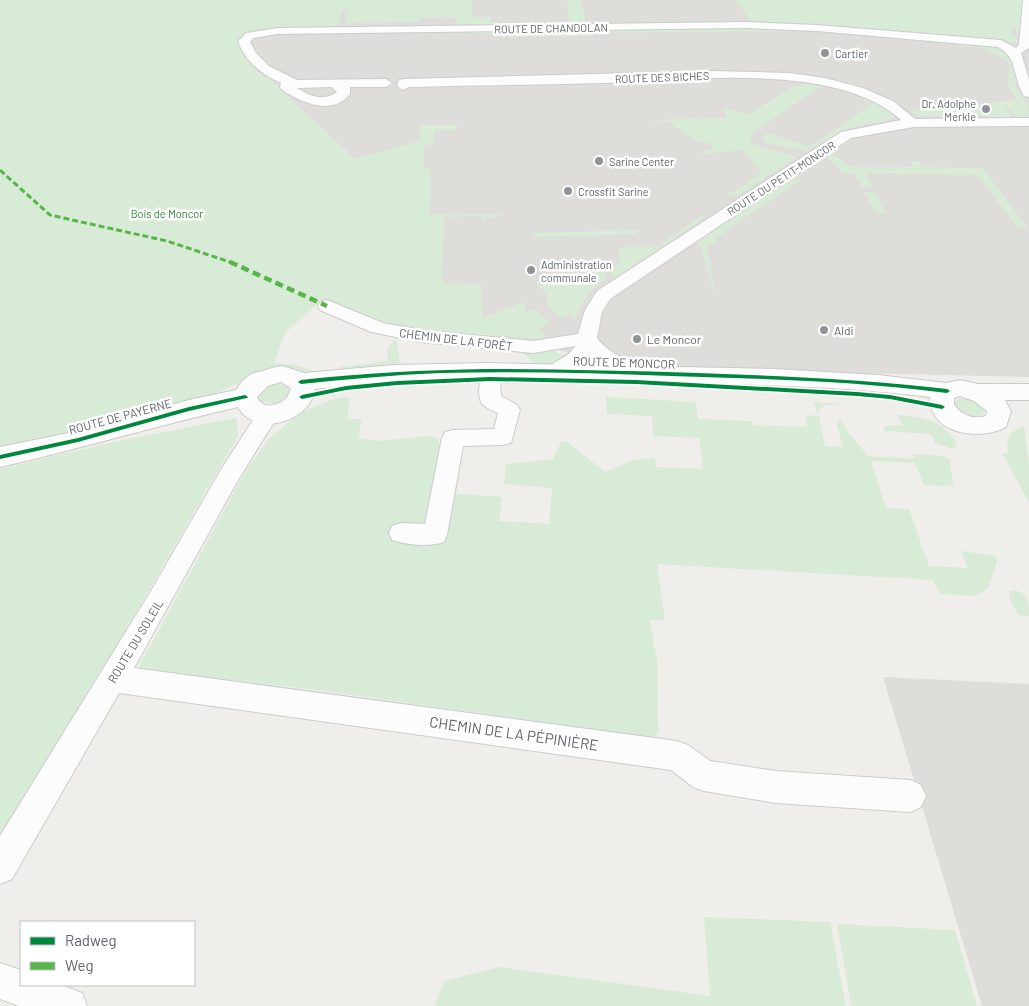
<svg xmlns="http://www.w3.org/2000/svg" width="1029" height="1006" font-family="Barlow,sans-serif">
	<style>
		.industrial { fill: #dfddda }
		.green { fill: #d8ebd6 }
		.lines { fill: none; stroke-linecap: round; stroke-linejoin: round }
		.minor-casing { stroke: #cbcccc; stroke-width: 2 }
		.secondary-casing { stroke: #cacacb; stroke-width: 2 }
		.minor { fill: #fdfcfc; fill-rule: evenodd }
		.secondary { fill: #fdfcfc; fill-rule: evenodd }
		.quiet-far1 { stroke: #58b549; stroke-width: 3; stroke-dasharray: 6 3; stroke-linecap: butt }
		.quiet { stroke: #58b549; stroke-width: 4.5; stroke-dasharray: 8 4.5; stroke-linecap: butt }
		.cycleway-casing { stroke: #fff; stroke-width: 3 }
		.cycleway { fill: #00873e; fill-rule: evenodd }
		.poi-dot { fill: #919496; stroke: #fff; stroke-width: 2 }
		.labels { text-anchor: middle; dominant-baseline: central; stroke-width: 5; stroke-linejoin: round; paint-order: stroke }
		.far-street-label { font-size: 11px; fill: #5f6368; stroke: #fff }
		.far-poi-label { font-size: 11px; fill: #5f6368; stroke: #fff; text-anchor: start }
		.far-park-label { font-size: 11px; fill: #348238; stroke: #fff }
		.poi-label { font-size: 12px; fill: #5f6368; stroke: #fff; text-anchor: start }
		.street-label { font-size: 12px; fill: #5f6368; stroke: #fff }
		.near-street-label { font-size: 15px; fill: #5f6368; stroke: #fff }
	</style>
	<rect width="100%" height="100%" fill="#efeeea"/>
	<!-- industrial -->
	<path class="industrial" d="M311,0h702l16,2v375l-307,-7 -71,1 -310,-70 14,-142 -70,-64 -44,-46 -5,-10 8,-6z
		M883,677l146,7v322h-47z"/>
	<!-- green -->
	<path class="green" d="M0,0h472v17h18l1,6h9v2l-44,2v-10l-37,1v4l-74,1 3,-13h-5l-7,19h-53l4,-9 -6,9c-16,1 -31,-1 -44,11l4,9 44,46 70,64 65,-18 -1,-16h41l-6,5h-19l-1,15h-9l-2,23 8,1 -2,46 75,-1 -22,7 -1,-5 -37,1 -2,66 39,1 2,34 41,-16 2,10 10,-3 14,14 -11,6 8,9 -1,2 -81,-7v3l-80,-10 -57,-24 -12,3 -31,28 -11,30 21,2 18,6 27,-1v-3l48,-6 -1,-11 9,-13 4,24 -5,6 -83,6 -19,-5 -20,-1 -15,4 -21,13 -31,13 -130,34 -76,17z
		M567,0h14l5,25 -17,-2z
		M736,0h293l-8,36 -4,-1 -2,-8h-4l2,9 7,3 -1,4 -91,-8 -229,-12 7,-2 45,1z
		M759,28l58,3 -227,2v3l-87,1 -8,-3h-28v-2z
		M858,34l119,9 27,6c17,21 6,17 12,36 4,17 13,8 13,32h-13l-9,-11 -2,1 7,10 -85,-1v1l-16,-4 2,-3 4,1 100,-11 -10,-16 3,-18 -2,-5 -26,-13z
		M806,81l17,4 -72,49 -1,5 5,6 42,12 -60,39h-5l-5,-4h7l28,-20 -19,-22 -43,4 4,-4h9l-3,-7 -15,-2 -26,-19 -25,-2 83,-2 -5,-12 26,9 45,-28 3,1z
		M865,98l29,14v5c-12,7 -26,6 -39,10 -17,5 -32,15 -47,24l-42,-8 -3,-3v-3l5,-4 41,14 63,-43 -10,-5z
		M836,147l1,2 -6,4 21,14h61l-2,-6h8l3,6 61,1 46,62 -12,-4 -40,-51 -111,-2 6,14h-10l-8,-14h-11l-16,-17 1,-3z
		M792,177l9,3 -87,59 4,2 -1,3h-11l11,59 -17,-59 -6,-1z
		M864,192h11l11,22 -11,-2z
		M703,215l4,1 -44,30 -3,-1z
		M640,230l-6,4 -100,3 -1,-4z
		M627,244l1,3h34l-49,32 -3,-11 11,-4 -3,-14z
		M595,265l10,4 2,9c-18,12 -25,22 -32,42l-6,-5 -8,3 -16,-14 3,-5 -2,-5 -10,-12 5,-3 9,5z
		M553,349l6,5 12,2 -10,7 -26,1 -12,-11z
		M275,383l13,4 2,3 -3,7 -13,7 -13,-3 -3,-6 4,-6z
		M349,397l-1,22h14l-4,19 23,3 46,-5 11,2 1,8 22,15 -5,33 46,3 -3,24 50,3 3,-36 -48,-4 2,-20 47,-5 8,-17 5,-1 39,31 28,-12 22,-2 1,9 47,2 -4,-31 -46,-2 -1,-20 -45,-2 -1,-17 90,5 2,17 54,2 1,4 54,2 -2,-12 13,1 -4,-14 32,2 -21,1 -7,6 7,35 18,1 -6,-23 3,-6 7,13 21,25 47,3 -2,-5 30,2 6,3 5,27 -30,-1 -9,-22 -44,-2 15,47 23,1 20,57 38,2 -6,-17 35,5 1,6 -9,26 -13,8 -35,-2 -7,-14 -276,-16 8,56h-15l7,41 1,71 -5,6 -350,-50 -166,-18 108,-198 23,-32 31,-27 35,-14z
		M962,398l9,1 12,8 1,6c-10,10 -21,1 -29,-6v-6z
		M898,415c22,1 52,7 59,31l-4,3 -18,-6 -4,-9 -47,-3v-5l18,-1z
		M236,418l3,16 -121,210 -118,194v-369l113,-27z
		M1021,427h3l5,40v35l-27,-49h6c-2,-12 0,-21 13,-26z
		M1012,590c16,1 17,14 17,26l-11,-1 -8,-16 -1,-6z
		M704,917l126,5 16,84h-411l9,-25 55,-14 211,29z
		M837,924l118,6 22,76h-126z"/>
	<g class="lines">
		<defs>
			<path id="minor" d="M1023,0h6v48l-8,5 8,26v18l-5,-1c-12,-19 -5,-37 -26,-49l-181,-16 -71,-3 -469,6 -23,4 -4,4 6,11 13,13 28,14 89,-1 6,4 -6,4h-36v7c-18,23 -50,8 -69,-5l-1,-3 1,-3c-19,-8 -36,-22 -43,-42l8,-8 31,-5 469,-6 71,3 184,15 15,8 3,-4zM332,87l5,5c-14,10 -27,4 -40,-4z
				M714,71l75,2 36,5 38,10 30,13 22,18 114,-1v8l-115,1 -63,11 -241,161 -8,13 -5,26c11,16 36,23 43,35l-3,5c-17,5 -36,-11 -47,-23 -9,13 -26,25 -41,21l-3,-5c7,-11 22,-12 29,-25l-42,7 -112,-11 -50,-10 -51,-22 -2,-4 2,-4 7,-2 56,23 38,7 112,11 45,-7 7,-24 12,-19 244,-159 60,-12c-65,-60 -216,-39 -298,-37 -65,2 -130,2 -194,4l-6,3 -6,-4 2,-6 5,-1z
				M490,372l7,2 3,5 1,17 16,9 3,5 -9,33 -8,2 -40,1 -16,89 -3,7c-15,5 -37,3 -52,-2l-3,-7 3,-7 9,-3 24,1 17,-86 3,-6 8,-2 41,-1 4,-16c-5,-2 -11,-5 -15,-8 -6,-6 -4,-24 0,-31z
				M268,406l8,3 3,5 -41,66 -104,188 543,73 11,4 22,16 66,10 134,9 11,5 5,11 -5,11 -11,5 -134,-9 -72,-12 -11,-4 -22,-17 -552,-77 -107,186 -12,5v-48l148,-240 74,-128 38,-59z
				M0,963l21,7v15h40l21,8 5,13h-68l-19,-7z"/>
			<path id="secondary" d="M486,363l288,6 104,6 69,8 13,-3 18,4h51v16h-24l6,11 -5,16c-26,14 -77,8 -76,-30 -86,-11 -174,-12 -260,-15 -119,-4 -237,-7 -355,7 -4,33 -60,49 -77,18 -80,18 -158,42 -238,60v-20l78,-16 111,-31 47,-10 6,-9 9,-7 25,-7 6,-1 23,7 88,-8zM281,382l10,6 -4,10c-9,7 -23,13 -30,-1l11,-11zM960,396l14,5 13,10 -1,5c-13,4 -25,-1 -32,-12v-6z"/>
		</defs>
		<!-- minor casing -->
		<use href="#minor" class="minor-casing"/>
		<!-- secondary casing -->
		<use href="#secondary" class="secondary-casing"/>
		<!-- minor -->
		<use href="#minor" class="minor"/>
		<!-- secondary -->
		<use href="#secondary" class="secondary"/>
		<!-- quiet-far1 -->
		<path class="quiet-far1" d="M0,170l50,45 117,26 66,22"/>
		<!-- quiet -->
		<path class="quiet" d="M230,262l97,44"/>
		<defs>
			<path id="cycleway" d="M486,369c71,0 141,2 212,4 83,3 166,6 249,16l3,2 -3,2c-92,-12 -183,-14 -276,-17 -77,-3 -153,-5 -230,-3 -47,2 -94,6 -140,11l-3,-2 3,-2c62,-7 123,-10 185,-11z
				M490,377l146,3 221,12 33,3 52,10 3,2 -3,2 -52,-10 -33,-3 -221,-12 -146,-3 -93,4 -51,5 -44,9 -3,-2 3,-2 44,-9 51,-5z
				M245,395l3,2 -1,1 -58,13 -111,31 -78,17v-4l78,-17 111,-31z"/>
		</defs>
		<!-- cycleway casing -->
		<use href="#cycleway" class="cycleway-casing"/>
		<!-- cycleway -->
		<use href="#cycleway" class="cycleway"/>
	</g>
	<!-- markers -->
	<g class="poi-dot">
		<circle cx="825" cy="53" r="5"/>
		<circle cx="986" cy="109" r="5"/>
		<circle cx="599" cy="161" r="5"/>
		<circle cx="568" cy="191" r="5"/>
		<circle cx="531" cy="270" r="5"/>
		<circle cx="824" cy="330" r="5"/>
		<circle cx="637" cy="339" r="5"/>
	</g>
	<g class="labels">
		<!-- far-street labels -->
		<g class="far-street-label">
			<text transform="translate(551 28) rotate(-1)">ROUTE DE CHANDOLAN</text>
			<text transform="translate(662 77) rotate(-2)">ROUTE DES BICHES</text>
			<text transform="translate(781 178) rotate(-33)">ROUTE DU PETIT-MONCOR</text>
		</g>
		<!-- far-poi labels -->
		<g class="far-poi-label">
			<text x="835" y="53">Cartier</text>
			<text x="976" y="103" text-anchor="end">Dr. Adolphe<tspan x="976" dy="13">Merkle</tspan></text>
			<text x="609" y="161">Sarine Center</text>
			<text x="578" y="191">Crossfit Sarine</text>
			<text x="541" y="264">Administration<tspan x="541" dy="13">communale</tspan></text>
		</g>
		<!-- far-park labels -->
		<g class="far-park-label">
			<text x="167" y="213">Bois de Moncor</text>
		</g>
		<!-- poi labels -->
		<g class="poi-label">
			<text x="834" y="330">Aldi</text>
			<text x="647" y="339">Le Moncor</text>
		</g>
		<!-- street labels -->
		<g class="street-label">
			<text transform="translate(456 339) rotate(7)">CHEMIN DE LA FORÊT</text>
			<text transform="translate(624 362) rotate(2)">ROUTE DE MONCOR</text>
			<text transform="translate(120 416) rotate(-15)">ROUTE DE PAYERNE</text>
			<text transform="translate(135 641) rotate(-59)">ROUTE DU SOLEIL</text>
		</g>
		<!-- near-street labels -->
		<g class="near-street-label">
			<text transform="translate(514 733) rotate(8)">CHEMIN DE LA PÉPINIÈRE</text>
		</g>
	</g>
	<!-- legend -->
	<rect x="20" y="921" width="175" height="65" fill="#ffffff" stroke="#bfc1c3"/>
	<rect x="30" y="937" width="25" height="8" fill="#00873e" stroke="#bfc1c3"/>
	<text x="65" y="946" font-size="15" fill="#5f6368">Radweg</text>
	<rect x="30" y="962" width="25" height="8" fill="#58b549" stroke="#bfc1c3"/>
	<text x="65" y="971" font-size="15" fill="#5f6368">Weg</text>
</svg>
